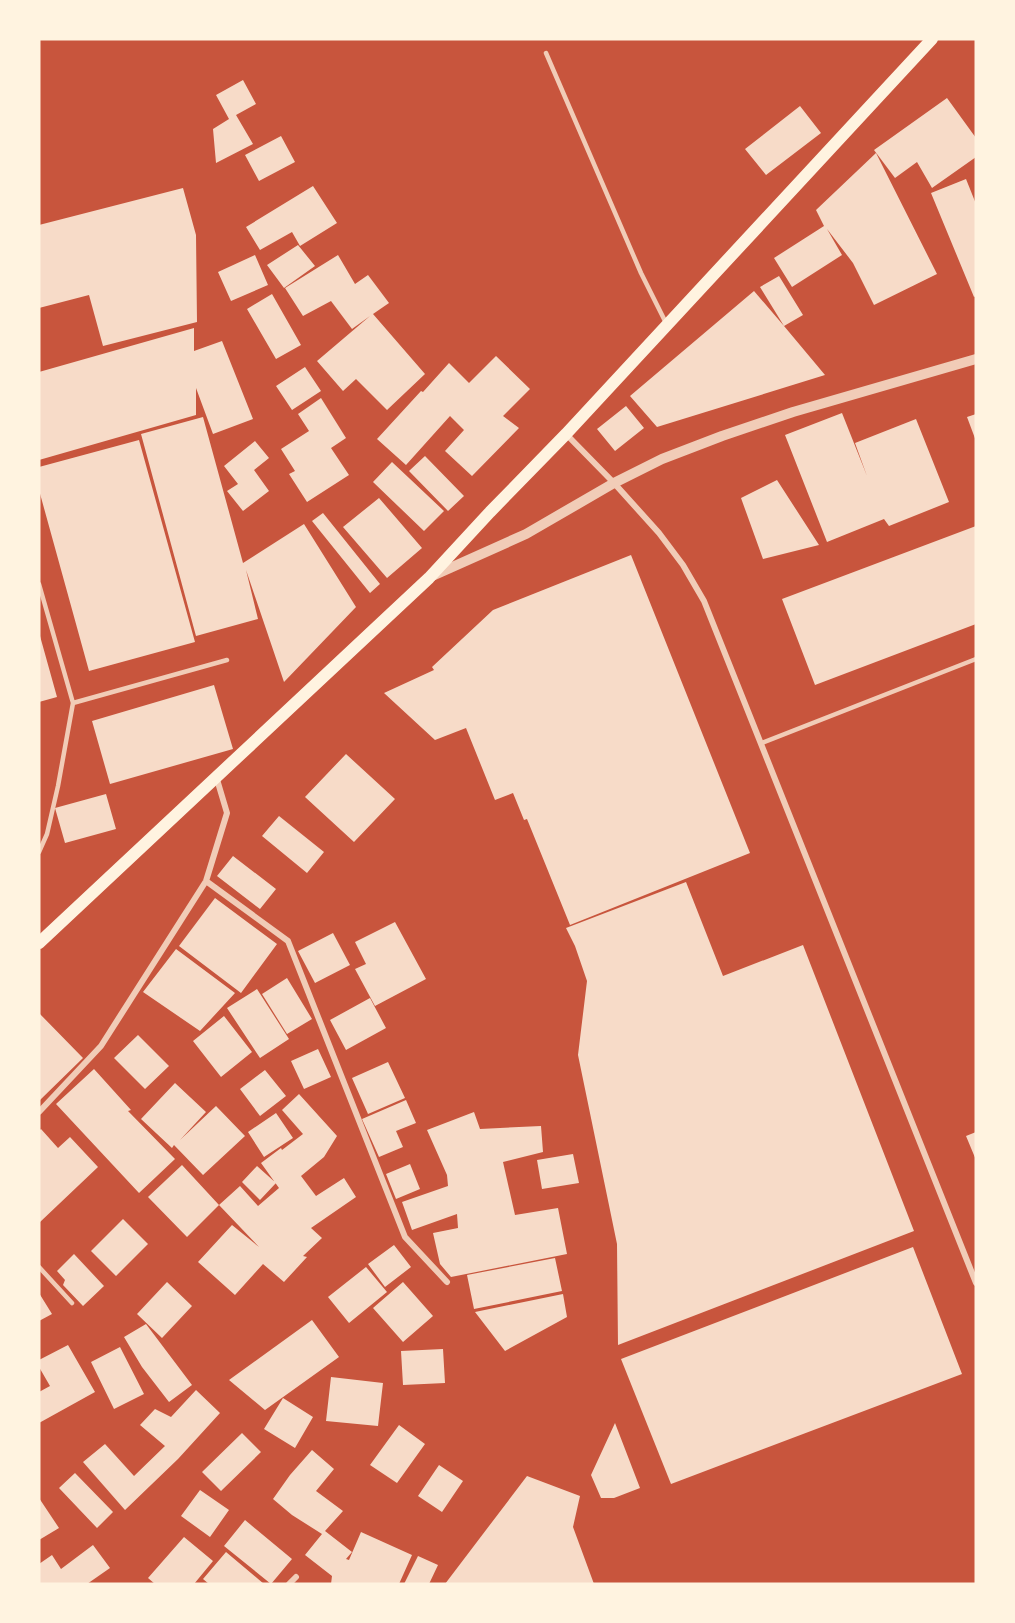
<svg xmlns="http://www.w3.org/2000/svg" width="1015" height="1623" font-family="'Nunito Sans',sans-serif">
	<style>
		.building { fill: #f7dbc8 }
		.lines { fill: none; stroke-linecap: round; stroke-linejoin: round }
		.service { stroke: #f1ccb7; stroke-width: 4.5 }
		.minor { stroke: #f1ccb7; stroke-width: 6 }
		.tertiary { stroke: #f1ccb7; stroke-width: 10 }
		.secondary { stroke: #fff3e0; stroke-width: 12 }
	</style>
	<rect width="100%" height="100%" fill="#c8553d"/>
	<!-- building -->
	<path class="building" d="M243,80l13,24 -20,11 17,29 -37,19 -3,-34 16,-10 -13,-24z
		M947,98l29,40v19l-44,31 -15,-26 -22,16 -21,-28z
		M800,106l21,27 -55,42 -21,-26z
		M281,136l14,26 -36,19 -14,-26z
		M876,153l61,121 -63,31 -21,-42 -26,-34 15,26 -50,32 -18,-29 50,-32 -8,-16z
		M966,179l10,25v92l-2,1 -43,-104z
		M313,186l24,37 -37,23 -8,-14 -32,18 -14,-23z
		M183,188l13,47 1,87 -94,24 -14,-51 -50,13v-83z
		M298,245l17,21 -31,22 -17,-23z
		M255,255l13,30 -37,16 -13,-29z
		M338,255l17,29 13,-9 21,28 -16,11 52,60 -38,36 -31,-31 -13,12 -26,-30 53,-45 -18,13 -21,-28 -28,15 -18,-28z
		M779,276l24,39 -19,11 41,49 -168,52 -27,-31 124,-105 30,35 -24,-39z
		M272,294l29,51 -25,14 -29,-50z
		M194,328v23l28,-10 31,78 -40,15 -17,-46v27l-157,45v-88z
		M496,356l34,33 -27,27 16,12 -47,48 -27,-25 19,-21 -14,-14 -44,49 -29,-26 44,-48 2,1 26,-29 20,20z
		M305,367l16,24 -29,19 -16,-24z
		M321,398l25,40 -15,10 18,27 -42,27 -18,-28 6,-3 -14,-22 28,-18 -11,-17z
		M626,406l18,22 -29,23 -18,-22z
		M842,413l25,63 -12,-33 61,-24 33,83 -60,24 -5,-7 -57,23 -42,-107z
		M976,414v27l-9,-24z
		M203,417l40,146 61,-39 52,83 -72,75 -38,-112 12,49 -62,17 -55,-202z
		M139,440l56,202 -106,29 -50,-181v-23z
		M255,441l14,17 -15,12 15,21 -26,20 -16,-20 11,-7 -14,-18z
		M425,456l39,40 -16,15 -39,-40z
		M392,462l52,49 -20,20 -51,-49z
		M777,480l42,65 -56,14 -22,-61z
		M379,498l43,50 -35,30 -44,-51z
		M323,513l57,71 -10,9 -58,-72z
		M976,526v98l-161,61 -33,-86z
		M631,555l119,298 -180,72 -43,-106 -3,1 -11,-27 -18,7 -29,-72 -31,12 -51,-47 50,-23 -2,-3 61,-57z
		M40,636l17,61 -18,5v-65z
		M214,685l19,64 -123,35 -18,-63z
		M346,754l49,45 -41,43 -49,-45z
		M106,794l10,35 -51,14 -10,-35z
		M279,816l45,36 -17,21 -45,-37z
		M233,856l43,33 -16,20 -43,-33z
		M686,882l37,94 80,-31 111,286 -296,114 -1,-101 -39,-189 9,-74 -12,-35 -9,-18z
		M215,898l62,46 -36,49 -62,-47z
		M395,922l31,57 -51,27 -20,-37 11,-5 -11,-22z
		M333,933l17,32 -35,18 -17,-32z
		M176,949l59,44 -35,38 -57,-39z
		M287,978l25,41 -25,15 -25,-40z
		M257,989l32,50 -29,19 -33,-50z
		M370,998l16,30 -40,22 -16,-30z
		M39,1013l44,45 -44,43z
		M224,1016l28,36 -31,25 -28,-36z
		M138,1035l31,31 -24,23 -31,-31z
		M318,1049l13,28 -27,12 -13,-28z
		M388,1062l17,36 -37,16 -16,-36z
		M94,1069l37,41 -3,1 47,48 -36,34 -83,-89z
		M265,1070l21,26 -26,20 -20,-27z
		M175,1083l31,29 -26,28 36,-34 29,30 -42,39 -29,-30 -2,3 -31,-29z
		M299,1094l38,42 -13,21 -23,19 15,20 28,-18 12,19 -45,31 11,10 -19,18 4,1 -23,25 -21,-18 -28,31 -37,-33 34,-37 27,22 -40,-42 21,-19 18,20 21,-18 -18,-25 20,-15 1,2 21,-16 -21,-24z
		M406,1100l10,23 -20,8 7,16 -24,10 -17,-38z
		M474,1112l6,17 61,-3 2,26 -40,10 12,53 43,-7 9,46 -116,23 -11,-13 -7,-31 25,-5 -1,-14 -45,16 -10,-28 46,-16 -1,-11 -20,-45z
		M276,1113l17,25 -29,19 -16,-25z
		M41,1129l17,19 12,-11 28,30 -59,56v-92z
		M976,1132v28l-10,-24z
		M573,1154l6,29 -37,6 -5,-29z
		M410,1164l10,25 -24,10 -10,-25z
		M182,1165l37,40 -32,32 -39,-40z
		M257,1166l19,17 -16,17 -18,-18z
		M123,1219l25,25 -32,32 -25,-25z
		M394,1245l17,22 -26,20 -17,-23z
		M913,1247l49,127 -291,110 -50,-125z
		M74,1254l30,32 -21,20 -20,-21 2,-5 -8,-9z
		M555,1258l7,33 -88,18 -7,-34z
		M366,1267l21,25 -38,31 -21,-26z
		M167,1282l25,24 -30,32 -25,-24z
		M403,1282l30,34 -30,26 -30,-34z
		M39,1293l13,21 -13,7z
		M563,1294l4,23 -62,34 -30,-39z
		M312,1320l27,37 -74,53 -36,-30z
		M146,1324l46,61 -23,17 -27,-35 -18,-30z
		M68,1345l27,47 -56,31v-31l11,-6 -11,-19v-7z
		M120,1347l24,47 -30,15 -23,-47z
		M443,1349l2,34 -42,2 -2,-34z
		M331,1377l52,6 -5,43 -52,-5z
		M196,1390l24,23 -42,46 -53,51 -42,-48 22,-18 29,32 31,-30 -25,-21 15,-16 16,8z
		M283,1398l30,19 -18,31 -31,-19z
		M615,1423l25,65 -26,10h-13l-10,-23z
		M399,1425l26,19 -28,39 -27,-18z
		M242,1433l19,19 -40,39 -19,-19z
		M312,1450l22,19 -18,22 27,20 -18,20 27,21 -6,7 3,1 12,-28 51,23 -13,29h-68l1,-8 -27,-21 17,-21 -30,-19 -19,-16 17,-24z
		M439,1465l24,16 -21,31 -24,-16z
		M75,1473l38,39 -16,16 -38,-40z
		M527,1476l53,20 -7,31 21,57h-149z
		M200,1490l29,20 -19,27 -29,-21z
		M39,1498l20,30 -20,12z
		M245,1520l47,39 -21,25 -47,-38z
		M184,1537l29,24 -19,23h-39l-7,-6z
		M93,1545l17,23 -23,16h-48v-20l13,-9 9,14z
		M226,1552l38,32h-55l-6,-5z
		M418,1556l20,9 -9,19h-25z"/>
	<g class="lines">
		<!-- service -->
		<path class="service" d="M546,53l95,220 26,52
			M39,584l34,119 -15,83 -11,48 -8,18
			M73,703l154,-43
			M762,743l214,-84
			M39,1267l33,36"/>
		<!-- minor -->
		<path class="minor" d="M566,434l48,49 45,50 24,32 21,36 272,682
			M206,881l82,60 117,296 42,45
			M39,1112l62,-66 105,-165 21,-68 -11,-37
			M289,1584l7,-7"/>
		<!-- tertiary -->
		<path class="tertiary" d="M430,577l96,-43 88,-51 48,-24 60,-23 71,-24 183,-53"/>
		<!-- secondary -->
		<path class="secondary" d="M39,943l390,-365 61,-66 76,-78 366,-395"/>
	</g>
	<!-- border -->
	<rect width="1015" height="1623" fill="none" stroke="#fff3e0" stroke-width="81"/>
</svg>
